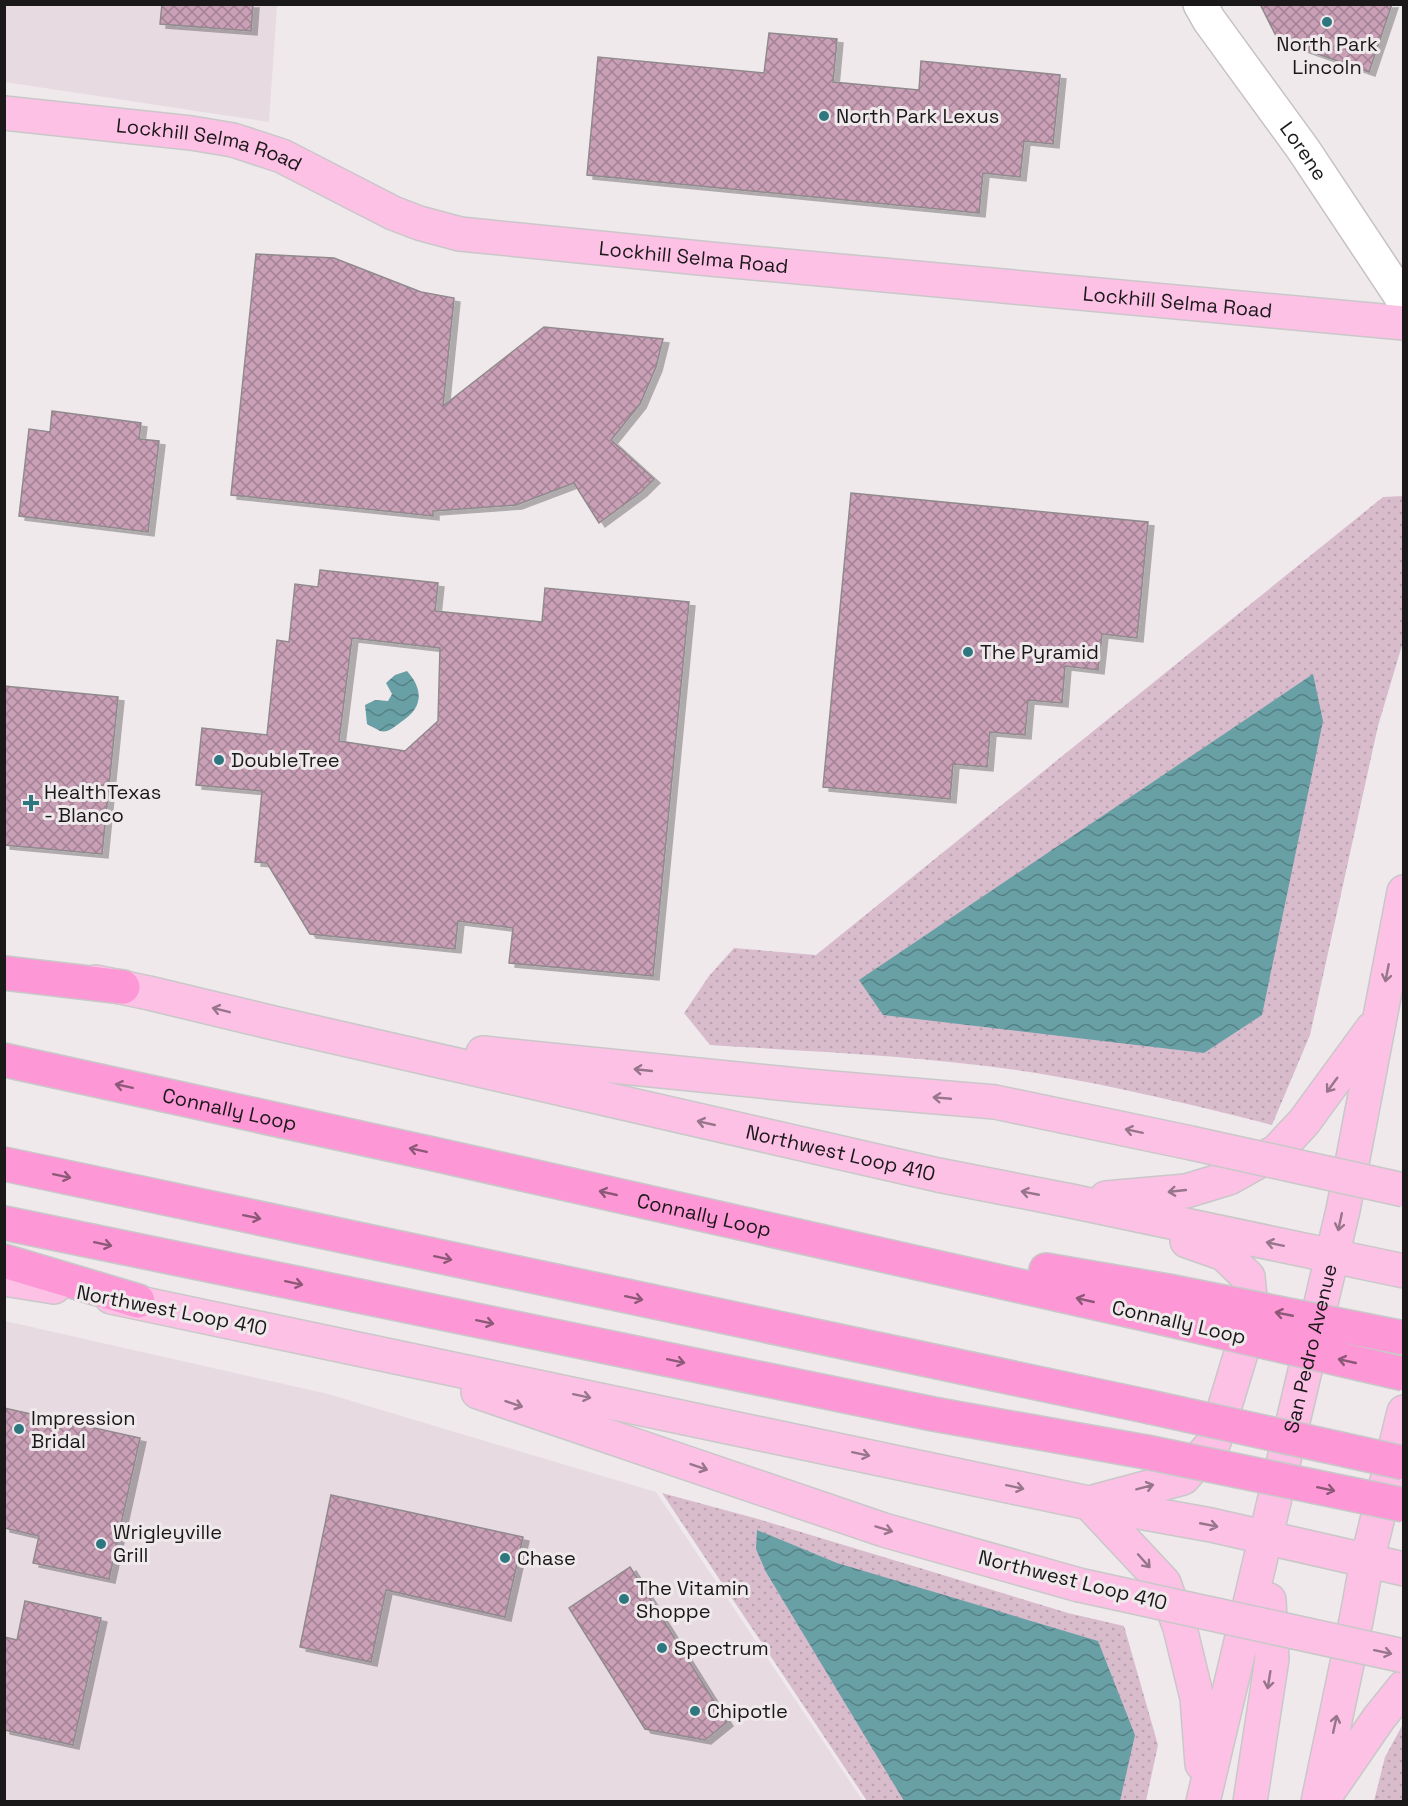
<svg xmlns="http://www.w3.org/2000/svg" width="1408" height="1806" font-family="'Space Grotesk',sans-serif">
	<style>
		.built { fill: #e7dae1 }
		.grass { fill: url(#grass-dots) }
		.water { fill: url(#water-waves) }
		.building { fill: url(#building-cross-hatch); stroke: #908a8d; stroke-width: 1.5; fill-rule: evenodd; filter: url(#shadow) }
		.lines { fill: none; stroke-linecap: round; stroke-linejoin: round }
		.minor-casing { stroke: #c7c1c4; stroke-width: 36 }
		.major-casing { stroke: #c8c8c8; stroke-width: 36 }
		.highway-casing { stroke: #c8c8c8; stroke-width: 36 }
		.minor { stroke: #fff; stroke-width: 33 }
		.major { stroke: #fec1e6; stroke-width: 33 }
		.highway { stroke: #fd97d5; stroke-width: 33 }
		.major-bridge-casing { stroke: #c8c8c8; stroke-width: 36; stroke-linecap: butt }
		.highway-bridge-casing { stroke: #c8c8c8; stroke-width: 36; stroke-linecap: butt }
		.major-bridge { stroke: #fec1e6; stroke-width: 33 }
		.highway-bridge { stroke: #fd97d5; stroke-width: 33 }
		.oneway { stroke: #97758a }
		.oneway2 { stroke: #8c5877 }
		.poi-dot { fill: #2f777f; stroke: #efe9ec; stroke-width: 2 }
		.labels { text-anchor: middle; dominant-baseline: central; stroke-width: 6; stroke-linejoin: round; paint-order: stroke }
		.poi-label { font-size: 20px; fill: #1a1819; stroke: #efe9ec; text-anchor: start }
		.street-label { font-size: 20px; fill: #1a1819; stroke: #efe9ec }
	</style>
	<defs>
		<pattern id="grass-dots" width="8" height="8" patternUnits="userSpaceOnUse" patternTransform="scale(1.5)"><rect width="8" height="8" fill="#d8bccc"/><path d="M2 2h.1M6 6h.1" fill="none" stroke="#b9a1af" stroke-width="1.8" stroke-linecap="round"/></pattern>
		<pattern id="water-waves" width="16" height="10" patternUnits="userSpaceOnUse" patternTransform="scale(1.5)"><rect width="16" height="10" fill="#68a0a6"/><path d="M0 5q4-4 8 0t8 0" fill="none" stroke="#558186"/></pattern>
		<pattern id="building-cross-hatch" width="8" height="8" patternUnits="userSpaceOnUse" patternTransform="scale(1.5)"><rect width="8" height="8" fill="#caa0b7"/><path d="M0 0l8 8M0 8l8-8" fill="none" stroke="#a38194"/></pattern>
		<filter id="shadow"><feDropShadow dx="6" dy="4" stdDeviation="0" flood-color="#0004"/></filter>
	</defs>
	<rect width="100%" height="100%" fill="#efe9ec"/>
	<!-- built -->
	<path class="built" d="M4,5h273l-8,117 -264,-40z
		M5,1321l323,73 328,98 207,309 -858,1z"/>
	<!-- grass -->
	<path class="grass" d="M1403,496v146l-25,84 -68,309 -38,90c-78,-20 -156,-39 -236,-52 -107,-17 -217,-21 -326,-28l-26,-32 25,-37 25,-28 82,7 567,-458z
		M662,1493l96,26 310,94 56,13 34,119 -12,56h-279z
		M1403,1724v77h-29l11,-44z"/>
	<!-- water -->
	<path class="water" d="M407,671c17,19 16,37 -6,51 -7,5 -12,11 -21,9 -4,-2 -9,-5 -13,-7l-2,-19 10,-5 13,1 4,-7 -6,-11 9,-8z
		M1313,674l10,47 -61,294 -58,38 -321,-38 -24,-35z
		M757,1530l80,33 261,78 37,94 -15,66h-216l-138,-229 -10,-23z"/>
	<!-- building -->
	<path class="building" d="M162,4h91l-2,27 -91,-7z
		M1260,4h132l-23,68 -91,-32z
		M769,33l68,6 -4,43 86,8 2,-29 139,14 -7,69 -29,-3 -4,36 -37,-4 -4,40 -392,-38 11,-118 166,16z
		M256,254l78,4 87,34 33,6 -11,108 101,-79 119,12 -7,28 -16,37 -29,36 43,39 -13,13 -42,31 -25,-40 -58,22 -83,6v5l-202,-21z
		M52,411l89,12 -2,16 20,2 -11,91 -129,-16 10,-87 21,3z
		M851,493l297,29 -11,116 -35,-4 -4,36 -33,-4 -3,37 -34,-3 -3,35 -35,-3 -3,35 -34,-3 -3,35 -127,-12z
		M320,570l118,13 -3,28 107,11 3,-34 144,14 -36,374 -144,-13 4,-35 -55,-7 -3,28 -145,-15 -43,-71 -12,-1 7,-71 -66,-6 6,-57 65,7 10,-95 12,2 6,-58 23,3zM352,638l88,10 -2,73 -33,30 -66,-10z
		M4,686l114,11 -16,157 -98,-9z
		M4,1408l136,30 -31,141 -76,-16 6,-27 -35,-8z
		M331,1495l192,42 -18,80 -119,-27 -15,72 -71,-15z
		M630,1567l97,155 -22,18 -60,-11 -76,-121z
		M25,1601l76,17 -28,127 -69,-15v-93l13,3z"/>
	<g class="lines">
		<defs>
			<g id="minor">
				<path id="s1" d="M1200,4l9,16 94,129 101,152"/>
			</g>
			<g id="major">
				<path id="s2" d="M4,113l187,20 42,7 49,16 111,57 26,10 41,11 250,25 694,64"/>
				<path id="s3" d="M96,982l53,11 129,31 660,151 133,26 333,70"/>
				<path d="M483,1053l325,33 187,16 196,41"/>
				<path d="M1106,1198l80,-7 43,-13 48,-27 27,-29 68,-93"/>
				<path d="M4,1279l50,8"/>
				<path d="M111,1297l978,206 122,22 193,44"/>
				<path d="M478,1392l406,138 195,55"/>
				<path d="M1097,1501l86,-23 31,-36 38,-125 -4,-40 -24,-23 -37,-13"/>
				<path d="M1089,1503l75,80 16,45 17,70 5,66"/>
				<path d="M1326,1795l53,-77 25,-31"/>
				<path id="s4" d="M1203,1802l140,-592 61,-318"/>
				<path d="M1250,1802l22,-143 -3,-59"/>
				<path d="M1318,1802l39,-186 10,-55 37,-149"/>
			</g>
			<g id="highway">
				<path d="M4,973l119,14"/>
				<path id="s5" d="M4,1060l434,95 724,163"/>
				<path d="M4,1164l1146,243"/>
				<path d="M4,1223l929,191 213,38"/>
				<path d="M4,1261l134,40"/>
				<path d="M1046,1270l122,21"/>
			</g>
		</defs>
		<!-- minor casing -->
		<use href="#minor" class="minor-casing"/>
		<!-- major casing -->
		<use href="#major" class="major-casing"/>
		<!-- highway casing -->
		<use href="#highway" class="highway-casing"/>
		<!-- minor -->
		<use href="#minor" class="minor"/>
		<!-- major -->
		<use href="#major" class="major"/>
		<!-- highway -->
		<use href="#highway" class="highway"/>
		<defs>
			<path id="major-bridge" d="M1191,1143l213,47
				M1079,1585l325,71"/>
			<path id="highway-bridge" d="M1168,1291l236,47
				M1162,1318l242,56
				M1150,1407l254,56
				M1146,1452l258,53"/>
		</defs>
		<!-- major-bridge casing -->
		<use href="#major-bridge" class="major-bridge-casing"/>
		<!-- highway-bridge casing -->
		<use href="#highway-bridge" class="highway-bridge-casing"/>
		<!-- major-bridge -->
		<use href="#major-bridge" class="major-bridge"/>
		<!-- highway-bridge -->
		<use href="#highway-bridge" class="highway-bridge"/>
	</g>
	<!-- one-way arrows -->
	<defs><path id="oneway-shaft" d="M-6 0H5M1.5-3L5.5 0L1.5 3" fill="none" stroke-width="1.6" stroke-linecap="round" stroke-linejoin="round" transform="scale(1.5)"/></defs>
	<g class="oneway">
		<use href="#oneway-shaft" transform="translate(1387 973) rotate(101)"/>
		<use href="#oneway-shaft" transform="translate(221 1010) rotate(-166)"/>
		<use href="#oneway-shaft" transform="translate(643 1070) rotate(-174)"/>
		<use href="#oneway-shaft" transform="translate(1332 1085) rotate(126)"/>
		<use href="#oneway-shaft" transform="translate(942 1098) rotate(-175)"/>
		<use href="#oneway-shaft" transform="translate(706 1123) rotate(-167)"/>
		<use href="#oneway-shaft" transform="translate(1134 1131) rotate(-168)"/>
		<use href="#oneway-shaft" transform="translate(1177 1191) rotate(174)"/>
		<use href="#oneway-shaft" transform="translate(1030 1193) rotate(-169)"/>
		<use href="#oneway-shaft" transform="translate(1340 1222) rotate(102)"/>
		<use href="#oneway-shaft" transform="translate(1275 1244) rotate(-168)"/>
		<use href="#oneway-shaft" transform="translate(582 1396) rotate(12)"/>
		<use href="#oneway-shaft" transform="translate(514 1404) rotate(19)"/>
		<use href="#oneway-shaft" transform="translate(861 1454) rotate(12)"/>
		<use href="#oneway-shaft" transform="translate(699 1467) rotate(19)"/>
		<use href="#oneway-shaft" transform="translate(1015 1487) rotate(12)"/>
		<use href="#oneway-shaft" transform="translate(1145 1487) rotate(-15)"/>
		<use href="#oneway-shaft" transform="translate(1209 1525) rotate(11)"/>
		<use href="#oneway-shaft" transform="translate(884 1529) rotate(17)"/>
		<use href="#oneway-shaft" transform="translate(1144 1561) rotate(48)"/>
		<use href="#oneway-shaft" transform="translate(1383 1652) rotate(12)"/>
		<use href="#oneway-shaft" transform="translate(1269 1680) rotate(99)"/>
		<use href="#oneway-shaft" transform="translate(1335 1724) rotate(-78)"/>
	</g>
	<g class="oneway2">
		<use href="#oneway-shaft" transform="translate(124 1086) rotate(-168)"/>
		<use href="#oneway-shaft" transform="translate(418 1150) rotate(-168)"/>
		<use href="#oneway-shaft" transform="translate(62 1176) rotate(12)"/>
		<use href="#oneway-shaft" transform="translate(608 1193) rotate(-167)"/>
		<use href="#oneway-shaft" transform="translate(252 1217) rotate(12)"/>
		<use href="#oneway-shaft" transform="translate(103 1244) rotate(12)"/>
		<use href="#oneway-shaft" transform="translate(443 1258) rotate(12)"/>
		<use href="#oneway-shaft" transform="translate(294 1283) rotate(12)"/>
		<use href="#oneway-shaft" transform="translate(634 1298) rotate(12)"/>
		<use href="#oneway-shaft" transform="translate(1085 1300) rotate(-167)"/>
		<use href="#oneway-shaft" transform="translate(1284 1314) rotate(-169)"/>
		<use href="#oneway-shaft" transform="translate(485 1322) rotate(12)"/>
		<use href="#oneway-shaft" transform="translate(676 1361) rotate(12)"/>
		<use href="#oneway-shaft" transform="translate(1347 1361) rotate(-167)"/>
		<use href="#oneway-shaft" transform="translate(1326 1489) rotate(12)"/>
	</g>
	<!-- markers -->
	<g class="poi-dot">
		<circle cx="1327" cy="22" r="6"/>
		<circle cx="824" cy="116" r="6"/>
		<circle cx="968" cy="652" r="6"/>
		<circle cx="219" cy="760" r="6"/>
		<path d="M28 794h6v6h6v6h-6v6h-6v-6h-6v-6h6z"/>
		<circle cx="19" cy="1429" r="6"/>
		<circle cx="101" cy="1544" r="6"/>
		<circle cx="505" cy="1558" r="6"/>
		<circle cx="624" cy="1599" r="6"/>
		<circle cx="662" cy="1648" r="6"/>
		<circle cx="695" cy="1711" r="6"/>
	</g>
	<g class="labels">
		<!-- poi labels -->
		<g class="poi-label">
			<text x="1327" y="44" text-anchor="middle">North Park<tspan x="1327" dy="23">Lincoln</tspan></text>
			<text x="836" y="116">North Park Lexus</text>
			<text x="980" y="652">The Pyramid</text>
			<text x="231" y="760">DoubleTree</text>
			<text x="44" y="792">HealthTexas<tspan x="44" dy="23">- Blanco</tspan></text>
			<text x="31" y="1418">Impression<tspan x="31" dy="23">Bridal</tspan></text>
			<text x="113" y="1532">Wrigleyville<tspan x="113" dy="23">Grill</tspan></text>
			<text x="517" y="1558">Chase</text>
			<text x="636" y="1588">The Vitamin<tspan x="636" dy="23">Shoppe</tspan></text>
			<text x="674" y="1648">Spectrum</text>
			<text x="707" y="1711">Chipotle</text>
		</g>
		<!-- street labels -->
		<g class="street-label">
			<text stroke="none"><textPath href="#s2" startOffset="208">Lockhill Selma Road</textPath></text>
			<text stroke="none"><textPath href="#s1" startOffset="180">Lorene</textPath></text>
			<text stroke="none"><textPath href="#s2" startOffset="712">Lockhill Selma Road</textPath></text>
			<text stroke="none"><textPath href="#s2" startOffset="1198">Lockhill Selma Road</textPath></text>
			<text stroke="none"><textPath href="#s5" startOffset="231">Connally Loop</textPath></text>
			<text stroke="none"><textPath href="#s3" startOffset="764">Northwest Loop 410</textPath></text>
			<text stroke="none"><textPath href="#s5" startOffset="717">Connally Loop</textPath></text>
			<text transform="translate(172 1310) rotate(11)">Northwest Loop 410</text>
			<text transform="translate(1179 1322) rotate(13)">Connally Loop</text>
			<text stroke="none"><textPath href="#s4" startOffset="466">San Pedro Avenue</textPath></text>
			<text transform="translate(1073 1580) rotate(14)">Northwest Loop 410</text>
		</g>
	</g>
	<!-- border -->
	<rect width="1408" height="1806" fill="none" stroke="#1a1819" stroke-width="12"/>
</svg>
